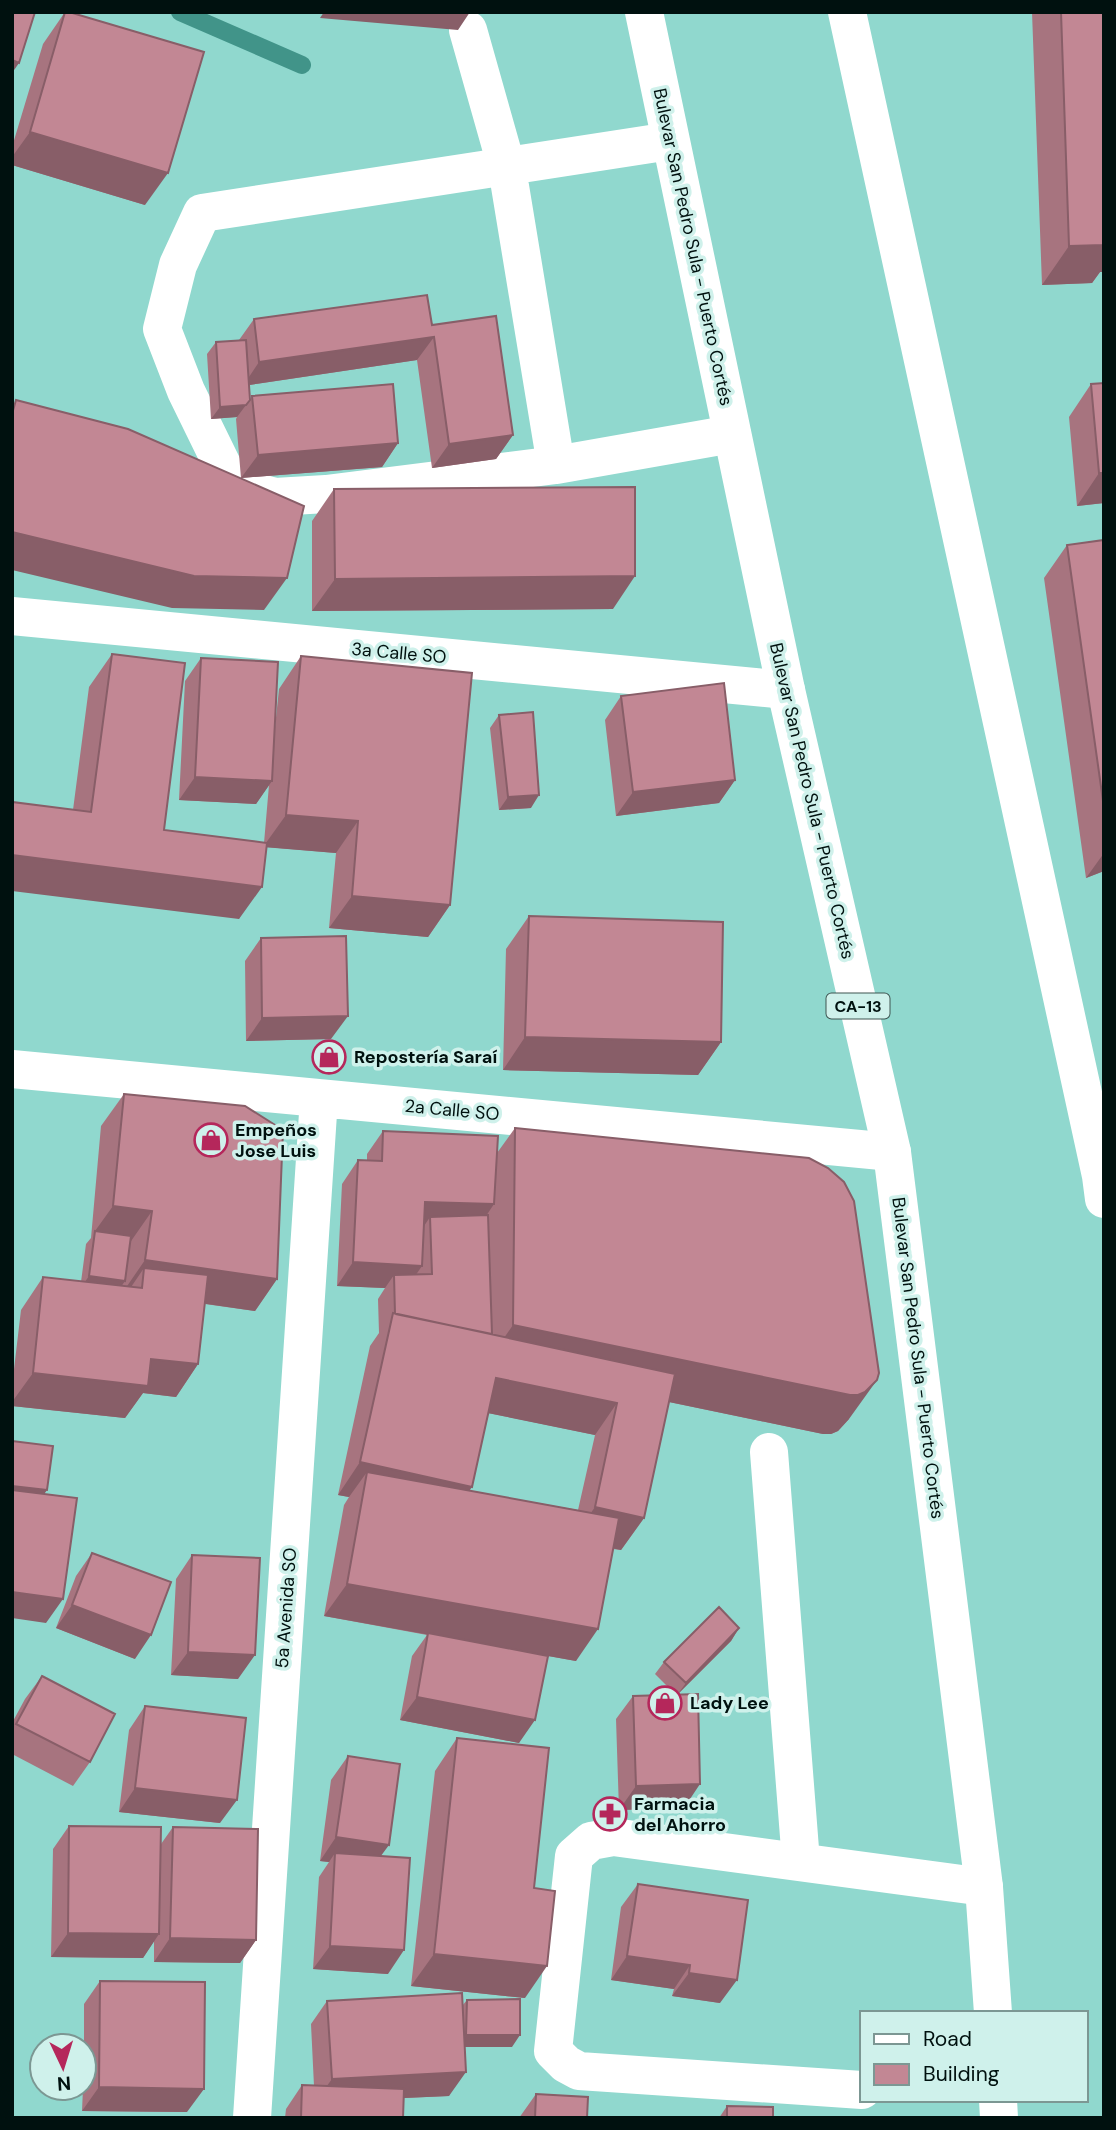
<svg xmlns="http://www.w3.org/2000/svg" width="1116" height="2130" font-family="'DM Sans',sans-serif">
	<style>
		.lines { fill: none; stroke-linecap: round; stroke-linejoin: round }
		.stream { stroke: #419489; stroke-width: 18 }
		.minor { stroke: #fff; stroke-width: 38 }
		.highway { stroke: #fff; stroke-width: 38 }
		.wall { fill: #a7747f; fill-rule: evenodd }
		.shaded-wall { fill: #885e68 }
		.building { fill: #c28794; stroke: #885e68; stroke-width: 2 }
		.labels { text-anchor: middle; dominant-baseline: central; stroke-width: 7; stroke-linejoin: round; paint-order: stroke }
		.shield { fill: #cff1eb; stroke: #3e5451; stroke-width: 2 }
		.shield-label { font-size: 16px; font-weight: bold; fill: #00110f }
		.street-label { font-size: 18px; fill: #00110f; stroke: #cff1eb }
		.poi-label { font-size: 18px; font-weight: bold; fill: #00110f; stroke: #cff1eb; text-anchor: start }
	</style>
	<rect width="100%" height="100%" fill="#90d8ce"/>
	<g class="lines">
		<!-- stream -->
		<path class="stream" d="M180,12l122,53"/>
		<!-- minor -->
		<path class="minor" d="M468,30l39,138 49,297
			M670,141l-468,72 -24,52 -16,64 24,62 46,94 43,12 51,-3 230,-29 176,-31
			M12,616l774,74
			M12,1069l880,83
			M769,1452l32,410
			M862,2090l-283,-19 -13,-7 -13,-13 21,-195 17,-15 22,-4 371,50
			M252,2118l67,-1020"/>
		<!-- highway -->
		<path class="highway" d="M644,12l142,678 106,462 92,735 9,126
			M847,12l254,1164 3,23
			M998,2100l1,18"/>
	</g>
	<!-- wall -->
	<path class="wall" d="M65,12l80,193 -133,-40v-18l31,-103z
		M1032,12h72v260h-4l-8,11 -50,2z
		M254,319l178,6 81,110 -17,24 -64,9 -15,-108 -168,25 1,15 2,-4 146,47 -16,24 -141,11 -5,-59 1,-2 -26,2 -4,-65 9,-12 23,-2z
		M1091,384l13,119 -27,3 -8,-89z
		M334,489l279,120 -301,2v-90z
		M1104,540v331l-18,7 -42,-300 23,-33z
		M112,654l52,176 100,13 5,-58 -13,19 -77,-4 6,-119 16,-23 74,69 4,-38 22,-33 149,249 -22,32 -99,-9 7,-75 -70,-6 -27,72 -166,-109 16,-123z
		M621,696l114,84 -16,23 -103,13 -11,-96z
		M499,715l32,93 -32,2 -9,-82z
		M529,916l192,126 -23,33 -195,-5 3,-121z
		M261,938l70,101 -85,2 -1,-80z
		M124,1094l153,185 -22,32 -50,-7 -7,60 -22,33 -33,-4 -18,25 -113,-12v-20l9,-76 22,-33 38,5 5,-38 5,-6 10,-112z
		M515,1128l334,291 -11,12 -7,3h-8l-154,-32 -25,116 -23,32 -8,-1 -37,112 -28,-5 -29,87 -119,-23 12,-64 15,-21 -103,-19 20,-111 5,-8 -11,-2 32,-149 9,-13 -1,-34 7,-11 -48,-2 5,-102 16,-24 9,1v-7l16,-23 114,22zM488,1413l107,22 -17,75 -109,-19z
		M92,1553l43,106 -79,-31 20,-52z
		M192,1555l46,124 -67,-4 5,-96z
		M739,1628l-8,13 -54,54 7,113 -65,2 -3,-91 17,-23 43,-1 -21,-21 9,-12z
		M42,1676l48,86 -17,24 -61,-32v-31l13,-24z
		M145,1706l75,117 -101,-11 10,-82z
		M457,1738l77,150 -9,110 -114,-12 24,-215z
		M348,1756l32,100 8,118 -75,-5 6,-92 10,-15 -9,-1 11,-81z
		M69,1826l92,18 12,-17 83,113 -16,23 -86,-1v-21l-11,17 -92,-1 2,-108z
		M638,1884l82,119 -48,-7 2,-7 -63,-9 10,-73z
		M100,1981l87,131 -105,-1 1,-23h1v-84z
		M467,2000l45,47h-48l-15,49 -46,2v20h-118l1,-9 16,-24 12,1 -3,-62 16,-23 135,5z
		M536,2094l51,24h-68z
		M727,2106l46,12h-54z"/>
	<!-- shaded-wall -->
	<path class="shaded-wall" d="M324,12h146l-12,18 -138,-12z
		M12,60l7,3 -7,10z
		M30,132l138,41 -23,32 -133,-40v-8z
		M1104,245v27h-4l-8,11 -50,2 27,-39z
		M434,337l-17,23 -174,26 16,-24z
		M246,405l-9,12 -26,2 9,-12z
		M513,435l-17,24 -64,9 17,-24z
		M398,443l-16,24 -141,11 17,-23z
		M1099,473h5v30l-27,3z
		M12,532l275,46 -23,32 -92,-2 -160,-38z
		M635,576l-22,33 -301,2 23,-32z
		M195,777l77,4 -16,23 -77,-4z
		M735,780l-16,23 -103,13 17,-24z
		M539,795l-8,13 -32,2 9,-13z
		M286,815l72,6 -22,32 -73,-6z
		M1104,853v18l-18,7z
		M12,855l250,32 -23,32 -227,-28z
		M352,896l98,9 -22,32 -99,-9z
		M348,1016l-17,23 -85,2 16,-23z
		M525,1037l196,5 -23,33 -195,-5z
		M425,1202l69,2 -16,24 -48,-11 -6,9z
		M113,1206l39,5 -23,33 -34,-13z
		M145,1260l132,19 -22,32 -117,-17 4,-6 2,-20 -17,25 -4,-1z
		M353,1262l69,4 -16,23 -12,-14 -9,13 -48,-2z
		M89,1276l36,5 -9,13 -36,-5z
		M513,1325l364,55 -28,39 -11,12 -7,3h-8l-337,-70z
		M151,1359l47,5 -22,33 -33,-4 -18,25 -113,-12v-4l21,-29z
		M496,1378l121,25 -22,32 -122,-25z
		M360,1462l112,25 -23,32 -82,-47 -18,25 -11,-2z
		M12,1486l35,4 -9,13 -26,-4z
		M595,1507l49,11 -23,32 -49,-10z
		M347,1584l251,45 -22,32 -252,-45z
		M12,1592l51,7 -17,24 -34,-5z
		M72,1605l79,30 -16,24 -79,-31z
		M739,1628l-8,13 -54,54 9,-12z
		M188,1652l67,3 -17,24 -67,-4z
		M417,1697l118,23 -16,23 -119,-23z
		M700,1784l-16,24 -65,2 17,-24z
		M135,1788l102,12 -17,23 -101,-11z
		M336,1837l53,8 -17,23 -37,-15 -6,9 -9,-1z
		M68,1933l91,1 -16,24 -92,-1z
		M170,1938l86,2 -16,23 -86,-1z
		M330,1946l74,4 -16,24 -75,-5z
		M434,1954l113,12 -22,32 -114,-12z
		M627,1956l63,9 -16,24 -63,-9z
		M689,1973l48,7 -17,23 -48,-7z
		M466,2035h54l-8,12h-54z
		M466,2072l-17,24 -134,6 17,-23z
		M99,2087l105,2 -17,23 -105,-1z"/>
	<!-- building -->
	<path class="building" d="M12,12h23l-16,51 -7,-3z
		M65,12h4l135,40 -36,121 -138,-41z
		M1061,12h43v233l-35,1z
		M427,295l5,30 64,-9 17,119 -64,9 -15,-107 -175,25 -5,-43z
		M246,340l4,60 -4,5 -26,2 -4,-65z
		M1104,383v90h-5l-8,-89z
		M393,384l5,59 -140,12 -6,-59z
		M16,400l112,29 176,77 -17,72 -93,-2 -182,-44v-118z
		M635,487v89l-300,3 -1,-90z
		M1104,540v268l-37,-263z
		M112,654l73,9 -21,167 103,13 -5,44 -250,-32v-53l79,10z
		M301,656l171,17 -22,232 -98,-9 6,-75 -72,-6z
		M201,658l77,4 -6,119 -77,-4z
		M724,683l11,97 -102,12 -12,-96z
		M533,712l6,83 -31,2 -9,-82z
		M529,916l194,6 -2,120 -196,-5z
		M346,936l2,80 -86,2 -1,-80z
		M124,1094l121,12 38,24 -6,149 -132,-19 7,-49 -39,-5z
		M515,1128l294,30 19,10 16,14 10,19 25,172 -2,7 -12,12 -7,3h-8l-337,-70z
		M383,1131l115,5 -4,68 -69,-2 -3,64 -69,-4 5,-102 24,1z
		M488,1215l4,119 -97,-20 -1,-39 38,-1 -2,-57z
		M95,1231l36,5 -6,45 -36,-5z
		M144,1268l64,7 -10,89 -47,-5 -3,27 -115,-13 10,-96 99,11z
		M393,1313l282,61 -31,144 -49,-11 22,-104 -121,-25 -24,109 -112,-25z
		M12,1441l41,5 -6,44 -35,-4z
		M367,1472l252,46 -21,111 -251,-45z
		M12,1490l65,8 -14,101 -51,-7z
		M92,1553l79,29 -20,53 -79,-30z
		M192,1555l68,3 -5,97 -67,-3z
		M719,1607l20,21 -53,55 -22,-21z
		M428,1633l120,23 -13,64 -118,-23z
		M42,1676l73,38 -25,48 -74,-38z
		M698,1694l2,90 -64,2 -3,-90z
		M145,1706l101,12 -9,82 -102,-12z
		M457,1738l92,10 -15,140 21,3 -8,75 -113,-12z
		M348,1756l52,8 -11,81 -53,-8z
		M69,1826l92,1 -2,107 -91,-1z
		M173,1827l85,2 -2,111 -86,-2z
		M335,1853l75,5 -6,92 -74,-4z
		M638,1884l110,16 -11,80 -48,-7 1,-8 -63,-9z
		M100,1981l105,1 -1,107 -105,-2z
		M462,1993l4,79 -134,7 -5,-78z
		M520,1999v36h-54l1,-35z
		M302,2085l102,4 -1,29h-102z
		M536,2094l52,3 -1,21h-52z
		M727,2106l46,1v11h-46z
		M810,2117l87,1h-87z"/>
	<!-- icons -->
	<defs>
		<symbol id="shop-ring" viewBox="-11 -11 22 22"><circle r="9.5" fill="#cff1eb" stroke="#b5275b" stroke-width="1.5"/><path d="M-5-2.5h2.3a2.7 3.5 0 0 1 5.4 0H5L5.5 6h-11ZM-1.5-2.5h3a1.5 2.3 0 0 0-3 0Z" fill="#b5275b"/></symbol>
		<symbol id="pharmacy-ring" viewBox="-11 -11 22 22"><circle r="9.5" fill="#cff1eb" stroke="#b5275b" stroke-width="1.5"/><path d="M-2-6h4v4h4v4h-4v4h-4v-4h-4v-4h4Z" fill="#b5275b"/></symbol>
	</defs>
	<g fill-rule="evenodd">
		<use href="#shop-ring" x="310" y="1038" width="38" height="38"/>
		<use href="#shop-ring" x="192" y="1121" width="38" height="38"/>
		<use href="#shop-ring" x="646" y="1684" width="38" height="38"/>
		<use href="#pharmacy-ring" x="591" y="1795" width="38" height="38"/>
	</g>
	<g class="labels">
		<!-- shield labels -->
		<rect class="shield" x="826.5" y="993.5" width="63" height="25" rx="5"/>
		<g class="shield-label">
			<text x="858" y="1006">CA-13</text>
		</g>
		<!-- street labels -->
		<g class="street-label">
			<text transform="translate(693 247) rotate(78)">Bulevar San Pedro Sula - Puerto Cortés</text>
			<text transform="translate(399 653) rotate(5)">3a Calle SO</text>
			<text transform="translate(812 801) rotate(77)">Bulevar San Pedro Sula - Puerto Cortés</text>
			<text transform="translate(452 1110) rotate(5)">2a Calle SO</text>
			<text transform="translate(918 1358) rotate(83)">Bulevar San Pedro Sula - Puerto Cortés</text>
			<text transform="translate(286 1608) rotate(-86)">5a Avenida SO</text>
		</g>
		<!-- poi labels -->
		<g class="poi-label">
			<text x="354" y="1057">Repostería Saraí</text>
			<text x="235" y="1130">Empeños<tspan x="235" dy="21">Jose Luis</tspan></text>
			<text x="690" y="1703">Lady Lee</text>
			<text x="634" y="1804">Farmacia<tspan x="634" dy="21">del Ahorro</tspan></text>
		</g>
	</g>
	<!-- border -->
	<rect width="1116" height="2130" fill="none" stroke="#00110f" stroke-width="28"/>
	<!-- legend -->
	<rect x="860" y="2011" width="228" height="91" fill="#cff1eb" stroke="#7c9793" stroke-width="2"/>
	<rect x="874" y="2034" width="35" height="10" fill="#ffffff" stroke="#7c9793" stroke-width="2"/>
	<text x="923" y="2046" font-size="21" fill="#00110f">Road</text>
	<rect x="874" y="2064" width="35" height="21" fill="#c28794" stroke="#7c9793" stroke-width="2"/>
	<text x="923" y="2081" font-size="21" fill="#00110f">Building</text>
	<!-- north arrow -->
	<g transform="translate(63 2067) rotate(176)"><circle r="33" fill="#cff1eb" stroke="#7c9793" stroke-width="2"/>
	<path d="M0-5L12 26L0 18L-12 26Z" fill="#b5275b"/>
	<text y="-10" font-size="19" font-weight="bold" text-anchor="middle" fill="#00110f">N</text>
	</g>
</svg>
